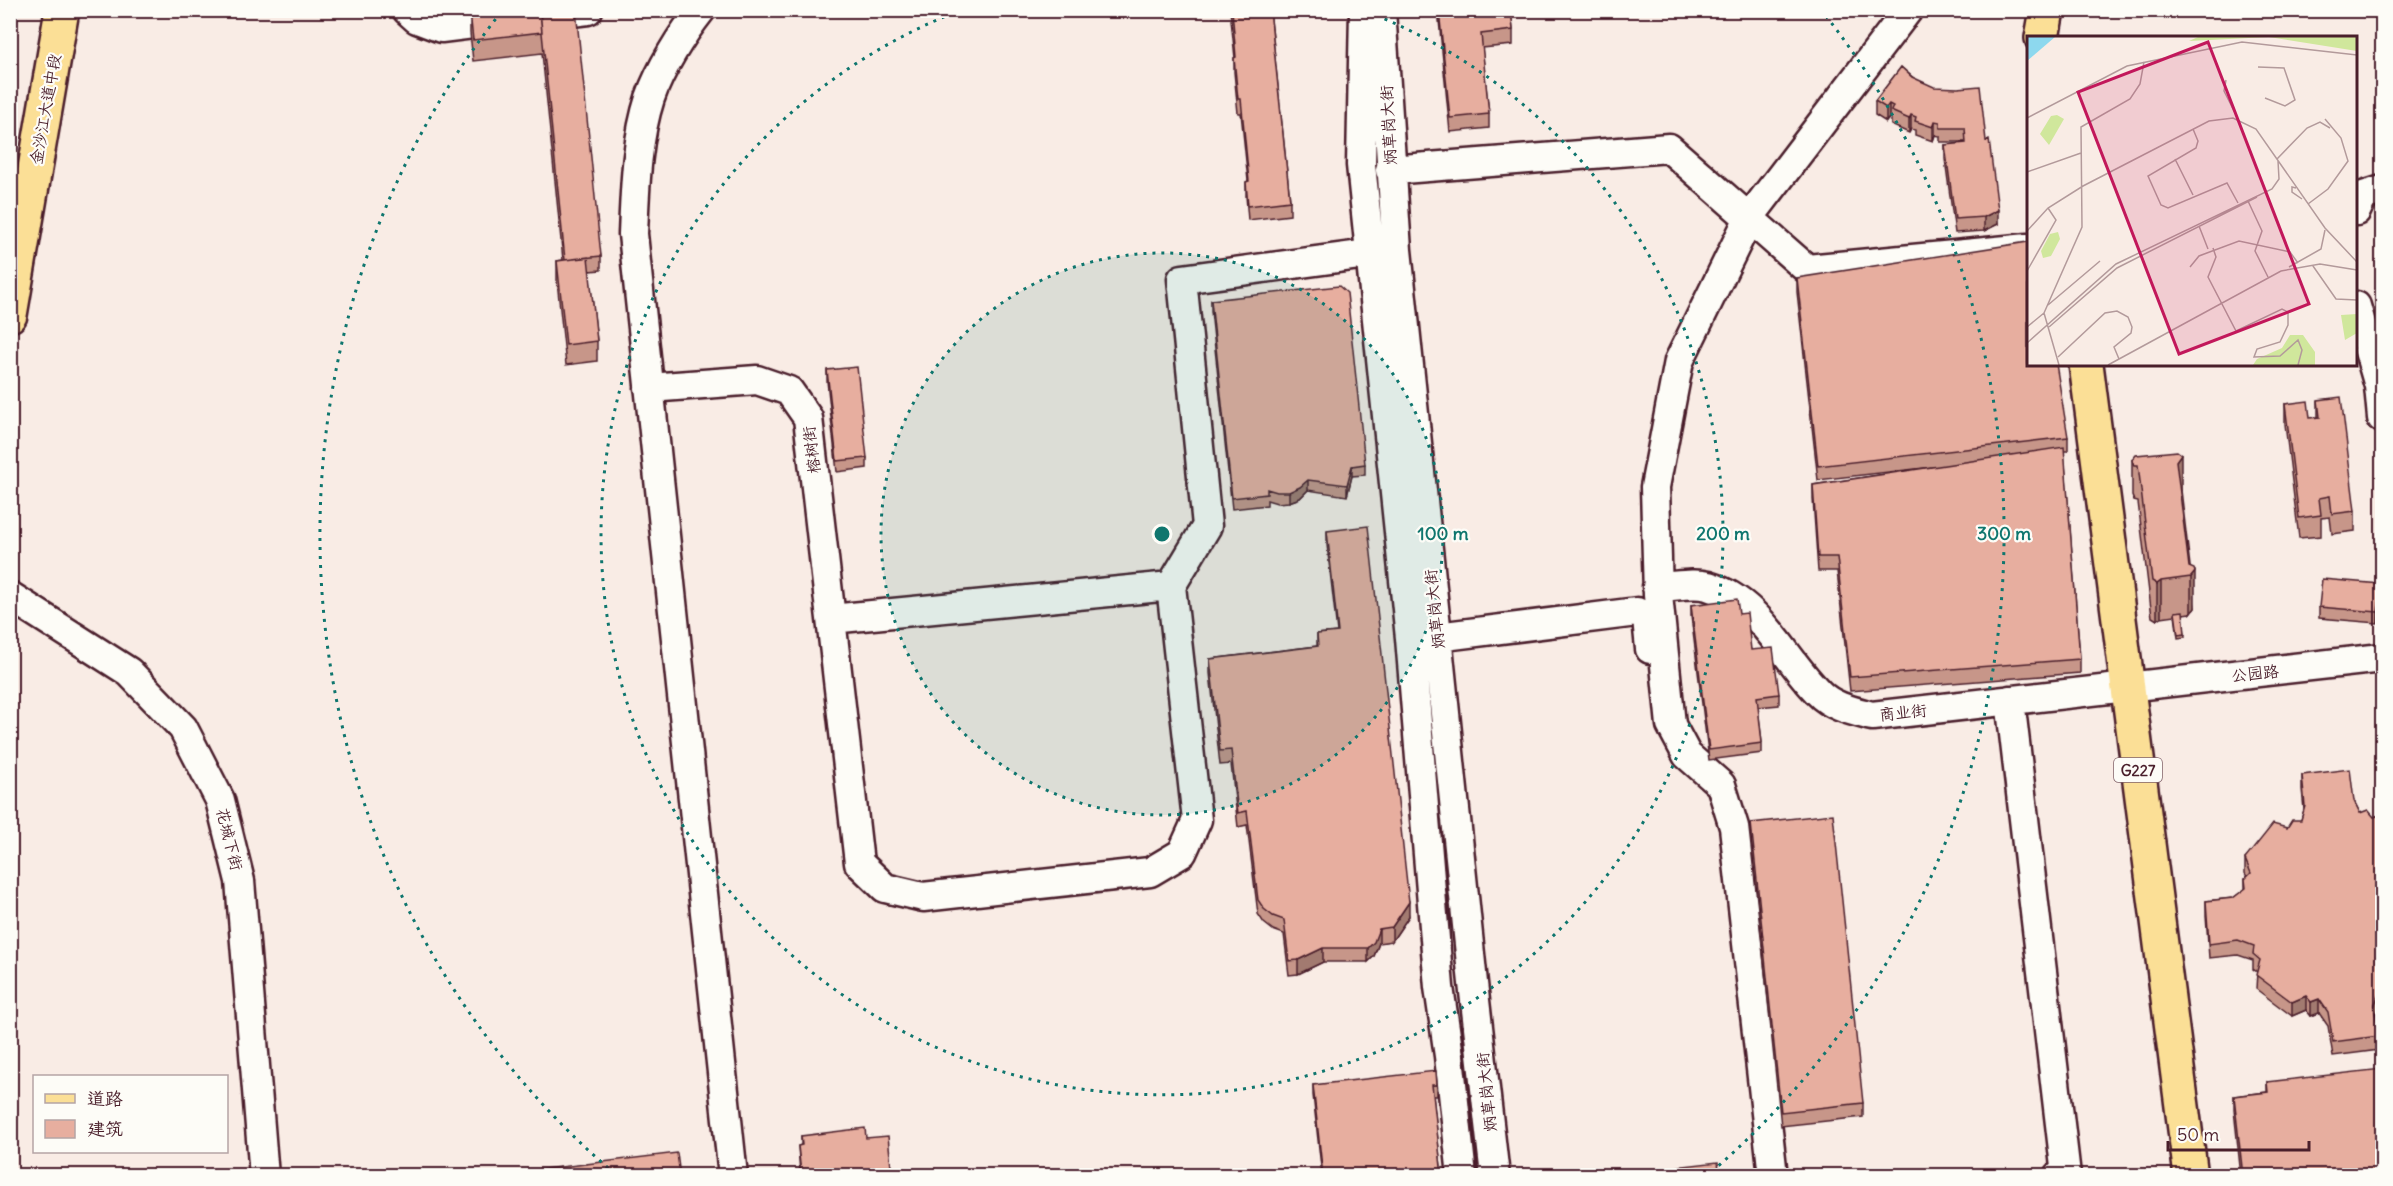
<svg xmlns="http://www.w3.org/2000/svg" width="2393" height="1186" font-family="Delius,'LXGW WenKai TC',sans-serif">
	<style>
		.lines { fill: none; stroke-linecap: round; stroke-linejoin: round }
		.minor-casing { stroke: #4a1f2b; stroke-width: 33 }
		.major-casing { stroke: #4a1f2b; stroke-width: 38 }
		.highway-casing { stroke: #4a1f2b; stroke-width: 38 }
		.minor { stroke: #fdfcf7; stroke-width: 28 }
		.major { stroke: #fbdf96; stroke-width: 33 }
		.highway { stroke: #fbdf96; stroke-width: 33 }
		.wall { fill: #c79689; stroke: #4a1f2b; stroke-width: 1.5 }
		.shaded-wall { fill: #a27a6f; stroke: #4a1f2b; stroke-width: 1.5 }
		.building { fill: #e7ae9f; stroke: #4a1f2b; stroke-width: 1.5 }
		.ring { fill: none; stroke: #0f766e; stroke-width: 3; stroke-dasharray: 3 6 }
		.labels { text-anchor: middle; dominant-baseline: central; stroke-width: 4.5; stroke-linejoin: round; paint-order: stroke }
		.shield { fill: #fdfcf7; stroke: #806168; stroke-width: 1.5 }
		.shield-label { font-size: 15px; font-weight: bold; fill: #4a1f2b }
		.street-label { font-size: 16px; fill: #4a1f2b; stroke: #fdfcf7 }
		.inset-road { fill: none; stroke: #b39a9b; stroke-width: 1.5 }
		.view { fill: #c2185b; fill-opacity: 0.15; stroke: #c2185b; stroke-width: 3 }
		.inset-edge { fill: none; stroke: #4a1f2b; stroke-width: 3 }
		.centre { fill: #0f766e; stroke: #fdfcf7; stroke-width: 3 }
		.ring-label { font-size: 18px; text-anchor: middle; font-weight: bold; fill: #0f766e; stroke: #fdfcf7; stroke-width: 4.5; stroke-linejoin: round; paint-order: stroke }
	</style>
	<rect width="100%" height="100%" fill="#f9ece5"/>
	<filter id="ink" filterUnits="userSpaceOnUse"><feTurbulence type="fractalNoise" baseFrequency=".0167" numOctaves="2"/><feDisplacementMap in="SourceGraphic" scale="12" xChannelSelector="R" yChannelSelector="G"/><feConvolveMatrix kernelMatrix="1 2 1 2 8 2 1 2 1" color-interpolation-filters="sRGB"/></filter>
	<g filter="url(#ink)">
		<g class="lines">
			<defs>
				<path id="minor" d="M407,10l10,9 24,9 147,-18
					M701,10c-19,24 -41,59 -51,88 -14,43 -15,91 -17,136l100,942
					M1364,10l-3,155 49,473 29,349 10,69 13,120
					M1381,10l16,240 76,733 22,193
					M1390,170l279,-22 138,121 221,-21
					M2356,211l7,-15 19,-6
					M2356,306l23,80 3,32
					M649,388l108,-8 32,11 19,27 51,445 26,25 38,9 227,-25 32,-19 15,-33 -26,-234 36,-60 -25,-247 215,-29
					M1657,587c15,0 36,-5 51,-1 53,16 74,70 110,106 14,15 35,19 54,24l510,-58
					M10,596l119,76 54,56 37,72 20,81 24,295
					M831,619l340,-33
					M1437,637l200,-25 10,6 3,31
					M2010,700l56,475 -7,1
					M1773,1176l-39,-349 -13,-42 -34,-30 -16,-30 -13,-130 -3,-108 24,-126 70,-143 159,-208"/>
				<path id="major" d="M10,315l52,-305"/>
				<path id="highway" d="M2042,38l5,-28
					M2086,364l105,812"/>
			</defs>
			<!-- minor casing -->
			<use href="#minor" class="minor-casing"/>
			<!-- major casing -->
			<use href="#major" class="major-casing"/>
			<!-- highway casing -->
			<use href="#highway" class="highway-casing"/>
			<!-- minor -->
			<use href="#minor" class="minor"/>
			<!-- major -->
			<use href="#major" class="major"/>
			<!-- highway -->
			<use href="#highway" class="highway"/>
		</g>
		<!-- wall -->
		<path class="wall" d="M448,10h92l61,246v14l-12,1 8,70v20l-31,4 -9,-84v-20l6,-1 -21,-207 -69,8 -3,-28v-20l-22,3z
			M1230,10h40l20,191v14l-42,5 -2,-24v-14l2,-1 -7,-68h-3l-4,-41v-14h1z
			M1438,10h73l2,20v15l-31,3 7,66v14l-39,4z
			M1901,67l85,74 12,83 -14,7 -29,2 -10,-74v-14l20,-2v-1h-25v-6l-5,-1 -2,6 -18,-6v-5l-4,-1 -2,4 -18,-8v-6l-2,-1 -3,4 -11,-7v-14z
			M1797,278l271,159v14h-4l16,208v14l-230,18 -13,-120h-19l-5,-72v-14l120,-18 -115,13 -21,-188z
			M1211,300l154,164v11l-13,1 -5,20 -39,-6 -8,8 -11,4 -12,1 -10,-3v5l-35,4 -21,-198z
			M827,370l40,88v10l-30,4 -10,-91z
			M2318,400l37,111v20l-23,3 -2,-17 -9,1v18l-22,2 -14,-114v-20l25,14 8,-1z
			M2132,460l49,30 14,118 -4,5 -8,1 2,23 -7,1 -3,-23 -14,2 -4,3 -5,-3 -14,-115 -4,-1 -2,-5z
			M1327,531l82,385 -17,25 -13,2 -5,13 -6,6h-45l-25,12 -9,1 -5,-41 -11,-4 -9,-7 -6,-9 -11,-89 -9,2 -7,-63 -11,1 -10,-92v-14l107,-13v-12l20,-2 -10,-87z
			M2381,595l-3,28 -59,-5v-11z
			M1691,605l48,9 12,36 28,44v11l-21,2 4,36v10l-53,7 -18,-144z
			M2302,775l52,26 6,12 14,4 8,-3v193h-3l-4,8 4,21v14l-46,6 -5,-30 -9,-13 -8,3 -5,-6 -14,6 -36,-27 1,-17 -4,-3v-9l-15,-5 -29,3 -3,-43v-14l27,-3 12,-9v-10l2,-2 -2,-4v-14l42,-31 14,-8 3,-10 -2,-21z
			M1751,823l112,280v14l-82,9 -30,-289z
			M2267,1082l115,94h-141l-7,-66v-14l33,-4z
			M1313,1085h124v11h-4l9,80h-120l-9,-81z
			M801,1136l65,2 -66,36 -2,-28 3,-1z"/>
		<!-- shaded-wall -->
		<path class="shaded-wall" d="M1889,104v14l-3,4v-14z
			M1911,115v14l-2,4v-14z
			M1935,121v14l-2,6v-14z
			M1998,210v14l-14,7v-14z
			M2181,454v36l-5,7v-36z
			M1352,466v10l-5,20v-11z
			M1308,480v10l-8,8 -11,4v-10z
			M2195,572v36l-4,5v-36z
			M2161,581v36l-4,3v-36z
			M2381,584v11l-3,28v-11z
			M1409,902v14l-17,25v-14z
			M1379,929v14l-5,13 -6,6v-14z
			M1323,948v14l-25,12v-14z
			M2379,993v14l-5,13v-14z
			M2306,996v14l-14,6v-14z
			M2319,999v14l-8,3v-14z"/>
		<!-- building -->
		<path class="building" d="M488,10h52l2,22 -69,8 -3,-28z
			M563,10h13l25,246 -36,4 -25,-247z
			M1232,10h38l20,191 -42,5 -2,-24 3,-1 -8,-82h-3l-4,-41 2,-1z
			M1439,10h72l2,20 -32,4 8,80 -39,4z
			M1901,67l11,10 22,10 24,1 22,-2 6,55 3,-1 9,70 -14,7 -29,2 -10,-74 21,-2 -1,-15h-25v-6l-5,-1 -2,6 -18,-6 1,-4 -5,-2 -2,4 -18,-8 2,-5 -4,-2 -3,4 -11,-7z
			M2028,242v122h28l12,73 -250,29 -21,-188z
			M588,257l9,84 -31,4 -9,-84z
			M1339,286l8,7 18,171 -13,2 -5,19 -39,-5 -8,7 -11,5h-12l-10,-3v5l-35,4 -21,-198z
			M857,367l10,91 -30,3 -10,-91z
			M2341,397l14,114 -23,3 -2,-18 -11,2 2,17 -22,3 -14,-114 23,-3 2,17 10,-1 -2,-17z
			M2064,447l16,212 -230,18 -13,-120h-19l-5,-72z
			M2177,451l4,3 -5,7 13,106 5,2 1,3 -4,5 -30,4 -4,3 -5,-3 -14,-116h-4l-2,-5 4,-5z
			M1368,526l41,376 -17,25 -13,2 -5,13 -6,6h-45l-25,12 -9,1 -5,-41 -11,-4 -9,-7 -6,-9 -11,-89 -9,2 -7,-63 -11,1 -10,-92 108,-13 -1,-12 21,-2 -11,-101z
			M2322,579l59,5 -3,28 -59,-5z
			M1737,599l2,15 8,-1 4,37 22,-2 6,46 -22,3 5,46 -53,7 -18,-145z
			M2183,611l2,23 -7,1 -3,-23z
			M2350,769l4,32 6,12 8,-3 6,7 8,-3v179h-3l-5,13 5,30 -46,6 -5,-30 -9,-13 -8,3 -5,-6 -14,6 -36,-27 4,-15 -7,-6 1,-8 -16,-6 -29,4 -3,-43 27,-3 13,-10 -1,-9 6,-6 -6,-14 28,-35 14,4 5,-8h9l4,-14 -3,-31z
			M1833,814l30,289 -82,9 -30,-289z
			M2382,1069v107h-139l-9,-80 34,-4 -1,-10z
			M1436,1071l1,14h-5l10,91h-119l-10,-91z
			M865,1128l1,10 22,-2 4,40h-104l13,-3 -3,-27 4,-1 -1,-9z
			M677,1153l3,23h-151l-1,-5z
			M1718,1162l2,14h-124z"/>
	</g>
	<!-- distance rings -->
	<circle cx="1162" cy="534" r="281" fill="#0f766e" fill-opacity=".12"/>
	<g class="ring">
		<circle cx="1162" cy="534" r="281"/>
		<path d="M1368 12A561 561 0 1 1 956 12"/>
		<path d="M615 1174A842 842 0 0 1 498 16M1826 16A842 842 0 0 1 1709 1174"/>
	</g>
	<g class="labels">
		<!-- shield labels -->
		<rect class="shield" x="2114" y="758" width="48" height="24" rx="4.5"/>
		<g class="shield-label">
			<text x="2138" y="770">G227</text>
		</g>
		<!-- street labels -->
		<g class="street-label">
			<text transform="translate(45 109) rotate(-80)">金沙江大道中段</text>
			<text transform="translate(1388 125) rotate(-93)">炳草岗大街</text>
			<text transform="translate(811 450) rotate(-97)">榕树街</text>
			<text transform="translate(1434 609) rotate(-96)">炳草岗大街</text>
			<text transform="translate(2255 673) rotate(-6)">公园路</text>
			<text transform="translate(1903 712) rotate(-6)">商业街</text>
			<text transform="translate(230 839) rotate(76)">花城下街</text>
			<text transform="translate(1486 1092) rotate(-96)">炳草岗大街</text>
		</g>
	</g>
	<!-- overview -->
	<g transform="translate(2027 36)">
		<rect width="330" height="330" fill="#f9ece5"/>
		<path d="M171,1h159v14l-88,-14 -80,4zM30,79l7,4 -15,26 -9,-11 11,-18zM31,196l2,7 -9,17 -8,2 -2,-7 9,-17zM330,278v19l-12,7 -4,-25zM263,299h13l12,17v13h-62l4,-6 25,-11z" fill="#d0e79c"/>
		<path d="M0,1h28l-28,24z" fill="#8dd8ee"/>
		<path class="inset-road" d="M231,31l26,1 11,32 -10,6 -20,-8M199,44l-2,11 10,20M0,82l100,-52 115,-24 115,13M166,93l5,12 -2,7 -48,28 13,29 7,3 59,-25 11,20M148,123l18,36M250,123l30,-31 13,-6 10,6M0,136l54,-19M269,152l-4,-1v5l10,7M221,165l14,30 -7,20 13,26M281,168l20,-15 20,-28 -7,-23 -16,-19M172,190l9,23M0,195l21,-23 35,-22 126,-65 24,-3 23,11 69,99 32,34M186,212l3,9 -8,20 28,54 46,-22 6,3v13l-8,17 -23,7 -3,8 26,-1 18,-16 4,10 -4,15M286,230l23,33 21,1M163,231l9,-11 40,-15 51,11 8,11M262,231l32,-18 4,-19M0,235l29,-51 -8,-12M21,269l52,-44M0,291l17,-14M22,291l68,-59 140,-71M0,307l89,-79 156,-75 7,-10 -1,-18M31,321l47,-44 12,-2 11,6 4,10 -1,6 -17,14 5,12M32,329l-15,-52 38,-86 -1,-100 49,-28 10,-15 4,-22M81,329l173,-94 39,-7 37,6"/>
		<path class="view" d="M181,6l101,262 -130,50 -101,-262z"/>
		<rect width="330" height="330" class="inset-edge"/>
	</g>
	<circle cx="1162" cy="534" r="9" class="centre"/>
	<g class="ring-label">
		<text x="1443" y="540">100 m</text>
		<text x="1723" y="540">200 m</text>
		<text x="2004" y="540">300 m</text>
	</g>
	<!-- margin -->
	<rect width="2393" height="1186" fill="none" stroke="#fdfcf7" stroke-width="36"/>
	<rect x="18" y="18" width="2357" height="1150" fill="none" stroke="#4a1f2b" stroke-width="2" filter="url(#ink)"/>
	<!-- legend -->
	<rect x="33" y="1075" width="195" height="78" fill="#fdfcf7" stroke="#b5a4a5" stroke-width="1.5"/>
	<rect x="45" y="1094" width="30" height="9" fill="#fbdf96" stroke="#b5a4a5" stroke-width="1.5"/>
	<text x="87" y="1105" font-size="18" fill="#4a1f2b">道路</text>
	<rect x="45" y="1120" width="30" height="18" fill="#e7ae9f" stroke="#b5a4a5" stroke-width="1.5"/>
	<text x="87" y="1135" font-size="18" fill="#4a1f2b">建筑</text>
	<!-- scale -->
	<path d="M2168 1141v9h141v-9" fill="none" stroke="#4a1f2b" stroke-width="3"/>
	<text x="2177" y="1141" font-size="18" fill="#4a1f2b" stroke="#fdfcf7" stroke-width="4.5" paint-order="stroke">50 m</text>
</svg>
